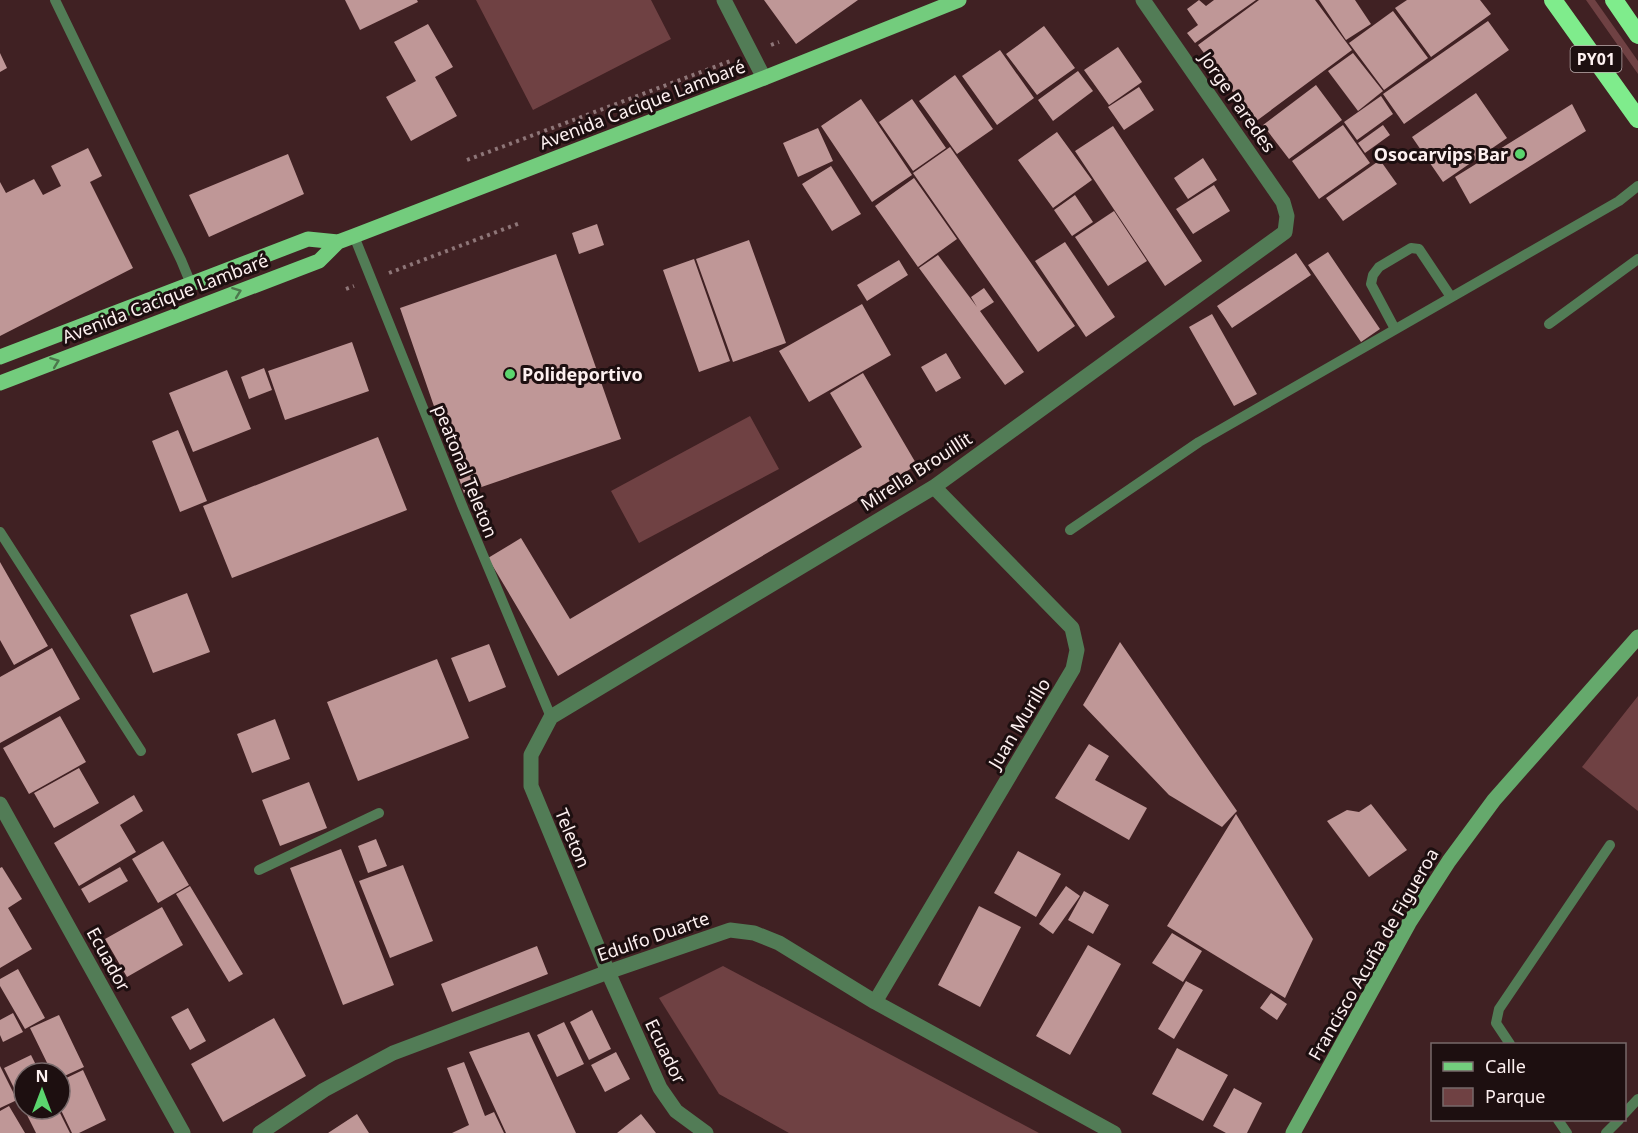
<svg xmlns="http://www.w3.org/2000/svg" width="1638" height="1133" font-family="'Noto Sans',sans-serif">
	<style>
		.green { fill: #6f4143 }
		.building { fill: #bf9797 }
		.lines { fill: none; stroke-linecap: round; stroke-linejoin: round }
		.path { stroke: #8e7678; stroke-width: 4; stroke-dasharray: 3 4.5; stroke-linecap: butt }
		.lane { stroke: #527c56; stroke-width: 10 }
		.street { stroke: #527c56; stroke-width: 15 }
		.secondary { stroke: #65a96c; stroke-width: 15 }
		.primary { stroke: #73cc7d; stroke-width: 15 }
		.highway { stroke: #7fec8c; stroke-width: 18 }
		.oneway { stroke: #4c774c }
		.poi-dot { fill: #5bd56e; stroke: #1d0f10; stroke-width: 2 }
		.labels { text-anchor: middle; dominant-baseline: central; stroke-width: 6; stroke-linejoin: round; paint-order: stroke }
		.shield { fill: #1d0f10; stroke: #baacad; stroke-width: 1.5 }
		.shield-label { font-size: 16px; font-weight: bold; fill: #fdf0f0 }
		.street-label { font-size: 18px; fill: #fdf0f0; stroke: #1d0f10 }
		.poi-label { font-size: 18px; font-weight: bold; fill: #fdf0f0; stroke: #1d0f10; text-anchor: end }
	</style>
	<rect width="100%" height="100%" fill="#402123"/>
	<!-- green -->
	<path class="green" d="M476,0h175l20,39 -138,71z
		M1586,0h9l43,61v13z
		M750,416l29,53 -140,74 -28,-52z
		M1638,696v115l-56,-44z
		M723,966l316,167h-250l-70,-39 -60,-96z"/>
	<!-- building -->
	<path class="building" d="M345,0h72l1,2 -58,28z
		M764,0h94l-62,44z
		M1199,0l7,6 8,-6h42l-61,43 -8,-10 11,-8 -11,-16z
		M1259,0h56l37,50 -97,72 -57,-77z
		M1319,0h36l16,24 -25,16z
		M1407,0h73l11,14 -60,43 -36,-49z
		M1393,11l35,47 -44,32 -35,-47z
		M1488,21l21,29 -105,74 -21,-30z
		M428,24l25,43 -18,10 22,39 -46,25 -25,-44 30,-16 -22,-39z
		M1044,26l31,42 -38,27 -31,-41z
		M1118,47l24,35 -33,23 -25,-35z
		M1000,50l34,48 -37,27 -35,-49z
		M0,53l7,15 -7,4z
		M1353,53l30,38 -25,20 -30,-40z
		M1078,71l15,20 -40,30 -15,-21z
		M955,75l38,54 -36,25 -38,-53z
		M1316,85l26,35 -53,39 -26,-34z
		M1139,87l15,23 -30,20 -16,-23z
		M1476,93l31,45 -64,44 -31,-45z
		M1381,96l12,18 -36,26 -13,-18z
		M861,99l51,76 -40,27 -51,-76z
		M912,99l34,49 -33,23 -34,-49z
		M1572,104l14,27 -116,73 -15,-27z
		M1343,125l27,38 -51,36 -27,-38z
		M1383,125l7,10 -25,18 -7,-10z
		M1113,126l89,135 -37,25 -90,-135z
		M818,128l15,33 -35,16 -15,-34z
		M1057,132l35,48 -39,28 -35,-48z
		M950,147l125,179 -37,26 -125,-179z
		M88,148l14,28 -12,6 43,86 -133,68v-154l6,11 28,-14 9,16 18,-9 -10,-20z
		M288,154l16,40 -95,43 -20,-42z
		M1203,158l14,22 -29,19 -14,-21z
		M1380,160l17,24 -54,37 -17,-23z
		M831,166l30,48 -29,17 -30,-47z
		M914,178l43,61 -39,28 -43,-61z
		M1214,185l16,26 -37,23 -17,-25z
		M1075,195l18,27 -21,14 -18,-26z
		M1114,211l33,50 -39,25 -33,-49z
		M597,224l7,21 -25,9 -7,-21z
		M749,240l37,103 -53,19 -37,-103z
		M1065,242l50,75 -29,20 -51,-76z
		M1328,252l52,77 -19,13 -53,-77z
		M1296,253l15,22 -79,53 -15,-22z
		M556,254l65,185 -157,54 -64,-185z
		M938,255l39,52 -6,-10 13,-9 10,14 -14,9 44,61 -19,13 -86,-117z
		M694,259l36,102 -31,11 -36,-102z
		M899,260l9,15 -41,26 -10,-16z
		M862,304l29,51 -82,47 -30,-51z
		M1212,314l45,80 -23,12 -45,-79z
		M352,342l17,49 -84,29 -17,-49z
		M946,353l15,25 -25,14 -15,-25z
		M264,368l8,22 -23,9 -8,-22z
		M227,370l24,59 -58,23 -24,-59z
		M863,373l54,92 -359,211 -70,-118 33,-20 49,81 292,-172 -32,-54z
		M178,430l29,71 -27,11 -28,-71z
		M378,437l29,73 -175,68 -29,-72z
		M0,562l48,84 -34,19 -14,-25z
		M187,593l23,59 -57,21 -23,-58z
		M1120,642l117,169 -15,16 -53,-32 -86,-90z
		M489,644l17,43 -37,15 -18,-44z
		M52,648l28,51 -80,44v-66z
		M437,659l32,79 -111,43 -31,-79z
		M60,716l26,46 -57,32 -26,-46z
		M275,719l15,40 -38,14 -15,-39z
		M1089,744l20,12 -14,24 52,28 -18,32 -74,-42z
		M79,768l20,35 -45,25 -20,-35z
		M309,782l18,46 -47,18 -18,-46z
		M134,795l9,16 -23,14 16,27 -57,34 -25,-43z
		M1371,804l36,46 -38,27 -42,-56 20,-11 12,2z
		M1236,814l77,125 -28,59 -118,-72z
		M376,839l11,27 -19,7 -10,-27z
		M163,841l26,44 -31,18 -26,-44z
		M341,849l53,136 -51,20 -53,-137z
		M1018,851l43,23 -25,43 -42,-24z
		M403,865l30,76 -43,17 -31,-77z
		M2,867l20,32 -14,9 24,41 -32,19v-100z
		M120,867l8,14 -39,22 -8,-14z
		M190,886l53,88 -14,8 -53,-88z
		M1066,886l14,10 -27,38 -14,-10z
		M1084,891l25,14 -16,29 -25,-14z
		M979,906l42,21 -41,80 -42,-22z
		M162,907l21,38 -56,32 -22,-38z
		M1172,933l30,18 -19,31 -31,-19z
		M1088,945l33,19 -51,91 -34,-19z
		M537,946l11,28 -96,38 -11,-28z
		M18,969l27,49 -20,11 -25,-43v-7z
		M1186,981l17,9 -29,49 -16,-10z
		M1271,993l16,11 -10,16 -17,-12z
		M188,1008l18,33 -16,9 -19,-33z
		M592,1010l19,39 -22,11 -19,-38z
		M13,1013l10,19 -20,10 -3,-7v-15z
		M59,1015l25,52 -24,11v-5h-8l-22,-45z
		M274,1018l32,58 -83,46 -32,-58z
		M564,1022l20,42 -27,13 -20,-42z
		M529,1032l47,101h-70l-37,-81z
		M1177,1048l51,27 -25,46 -51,-27z
		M616,1052l14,27 -25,13 -14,-27z
		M31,1055l9,18h-16v35l-20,-40z
		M464,1062l21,54 9,-4 10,21h-52l17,-8 -22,-57z
		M0,1066l17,34 -17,8z
		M83,1070l23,50 -27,13h-7l-12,-25v-27z
		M1234,1088l28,15 -15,30h-21l-13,-7z
		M9,1106l16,27h-25v-22z
		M24,1109h34l12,24h-34z
		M357,1114l12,19h-41z
		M641,1114l15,19h-39z"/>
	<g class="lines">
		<!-- path -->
		<path class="path" d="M771,45l8,-3
			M467,160l266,-100
			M389,273l131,-50
			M346,289l8,-3"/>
		<!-- lane -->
		<path class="lane" d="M55,0l126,260 10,24
			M354,236l110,274 87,207
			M1549,324l89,-65
			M1395,329l-24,-45 2,-9 6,-8 32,-19 8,1 32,48
			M1070,530l129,-88 420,-241 19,-15
			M0,532l141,219
			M259,870l120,-57
			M1510,1044l-14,-21 3,-14 111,-164
			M1624,1114l14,-15
			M1558,1120l9,13
			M1606,1133l13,-13"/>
		<!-- street -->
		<path class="street" d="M724,0l40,78
			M0,804l183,329
			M875,1002l198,-333 4,-19 -5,-22 -138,-141
			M260,1133l64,-43 69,-37 215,-81 122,-42 24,3 25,10 96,59 239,131
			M706,1133l-30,-22 -16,-23 -52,-116 -77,-186v-31l20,-38 383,-230 351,-255 2,-16 -4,-14 -140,-202"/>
		<!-- secondary -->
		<path class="secondary" d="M1293,1133l116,-210 40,-62 45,-61 144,-163"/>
		<!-- primary -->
		<path class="primary" d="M0,357l308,-118 30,3 16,-6 410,-158 195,-78
			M0,383l319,-122 19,-19"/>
		<!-- highway -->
		<path class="highway" d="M1553,0l85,119
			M1614,0l24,35"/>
	</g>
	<!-- one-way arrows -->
	<defs><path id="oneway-chevron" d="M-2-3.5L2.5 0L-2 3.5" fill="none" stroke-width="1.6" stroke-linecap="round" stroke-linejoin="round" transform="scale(1.5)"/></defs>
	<g class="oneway">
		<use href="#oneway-chevron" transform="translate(237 292) rotate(-21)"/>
		<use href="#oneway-chevron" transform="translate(55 362) rotate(-21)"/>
	</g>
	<!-- markers -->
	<g class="poi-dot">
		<circle cx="1520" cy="154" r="6"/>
		<circle cx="510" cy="374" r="6"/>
	</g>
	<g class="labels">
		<!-- shield labels -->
		<rect class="shield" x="1570.5" y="46" width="51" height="26" rx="4.5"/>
		<g class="shield-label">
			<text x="1596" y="59">PY01</text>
		</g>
		<!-- street labels -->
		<g class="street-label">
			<text transform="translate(1238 102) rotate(55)">Jorge Paredes</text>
			<text transform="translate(642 104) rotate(-21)">Avenida Cacique Lambaré</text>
			<text transform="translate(165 298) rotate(-21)">Avenida Cacique Lambaré</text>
			<text transform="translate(466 471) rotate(68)">peatonal Teleton</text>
			<text transform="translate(916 471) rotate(-33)">Mirella Brouillit</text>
			<text transform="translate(1019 723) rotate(-59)">Juan Murillo</text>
			<text transform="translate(573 838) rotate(67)">Teleton</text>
			<text transform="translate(653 936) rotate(-19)">Edulfo Duarte</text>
			<text transform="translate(1373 954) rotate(-60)">Francisco Acuña de Figueroa</text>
			<text transform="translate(109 959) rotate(61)">Ecuador</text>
			<text transform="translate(666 1051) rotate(64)">Ecuador</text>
		</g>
		<!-- poi labels -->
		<g class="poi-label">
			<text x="1508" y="154">Osocarvips Bar</text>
			<text x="522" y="374" text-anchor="start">Polideportivo</text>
		</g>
	</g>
	<!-- legend -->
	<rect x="1431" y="1043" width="195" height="78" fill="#1d0f10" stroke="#77696a" stroke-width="1.5"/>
	<rect x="1443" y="1062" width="30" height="9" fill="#73cc7d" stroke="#77696a" stroke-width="1.5"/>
	<text x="1485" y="1073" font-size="18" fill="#fdf0f0">Calle</text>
	<rect x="1443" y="1088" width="30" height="18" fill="#6f4143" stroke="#77696a" stroke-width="1.5"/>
	<text x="1485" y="1103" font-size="18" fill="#fdf0f0">Parque</text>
	<!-- north arrow -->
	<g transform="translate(42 1091)"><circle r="28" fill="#1d0f10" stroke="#77696a" stroke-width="1.5"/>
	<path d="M0-4.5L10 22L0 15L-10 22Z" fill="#5bd56e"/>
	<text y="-9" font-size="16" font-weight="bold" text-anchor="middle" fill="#fdf0f0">N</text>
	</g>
</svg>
